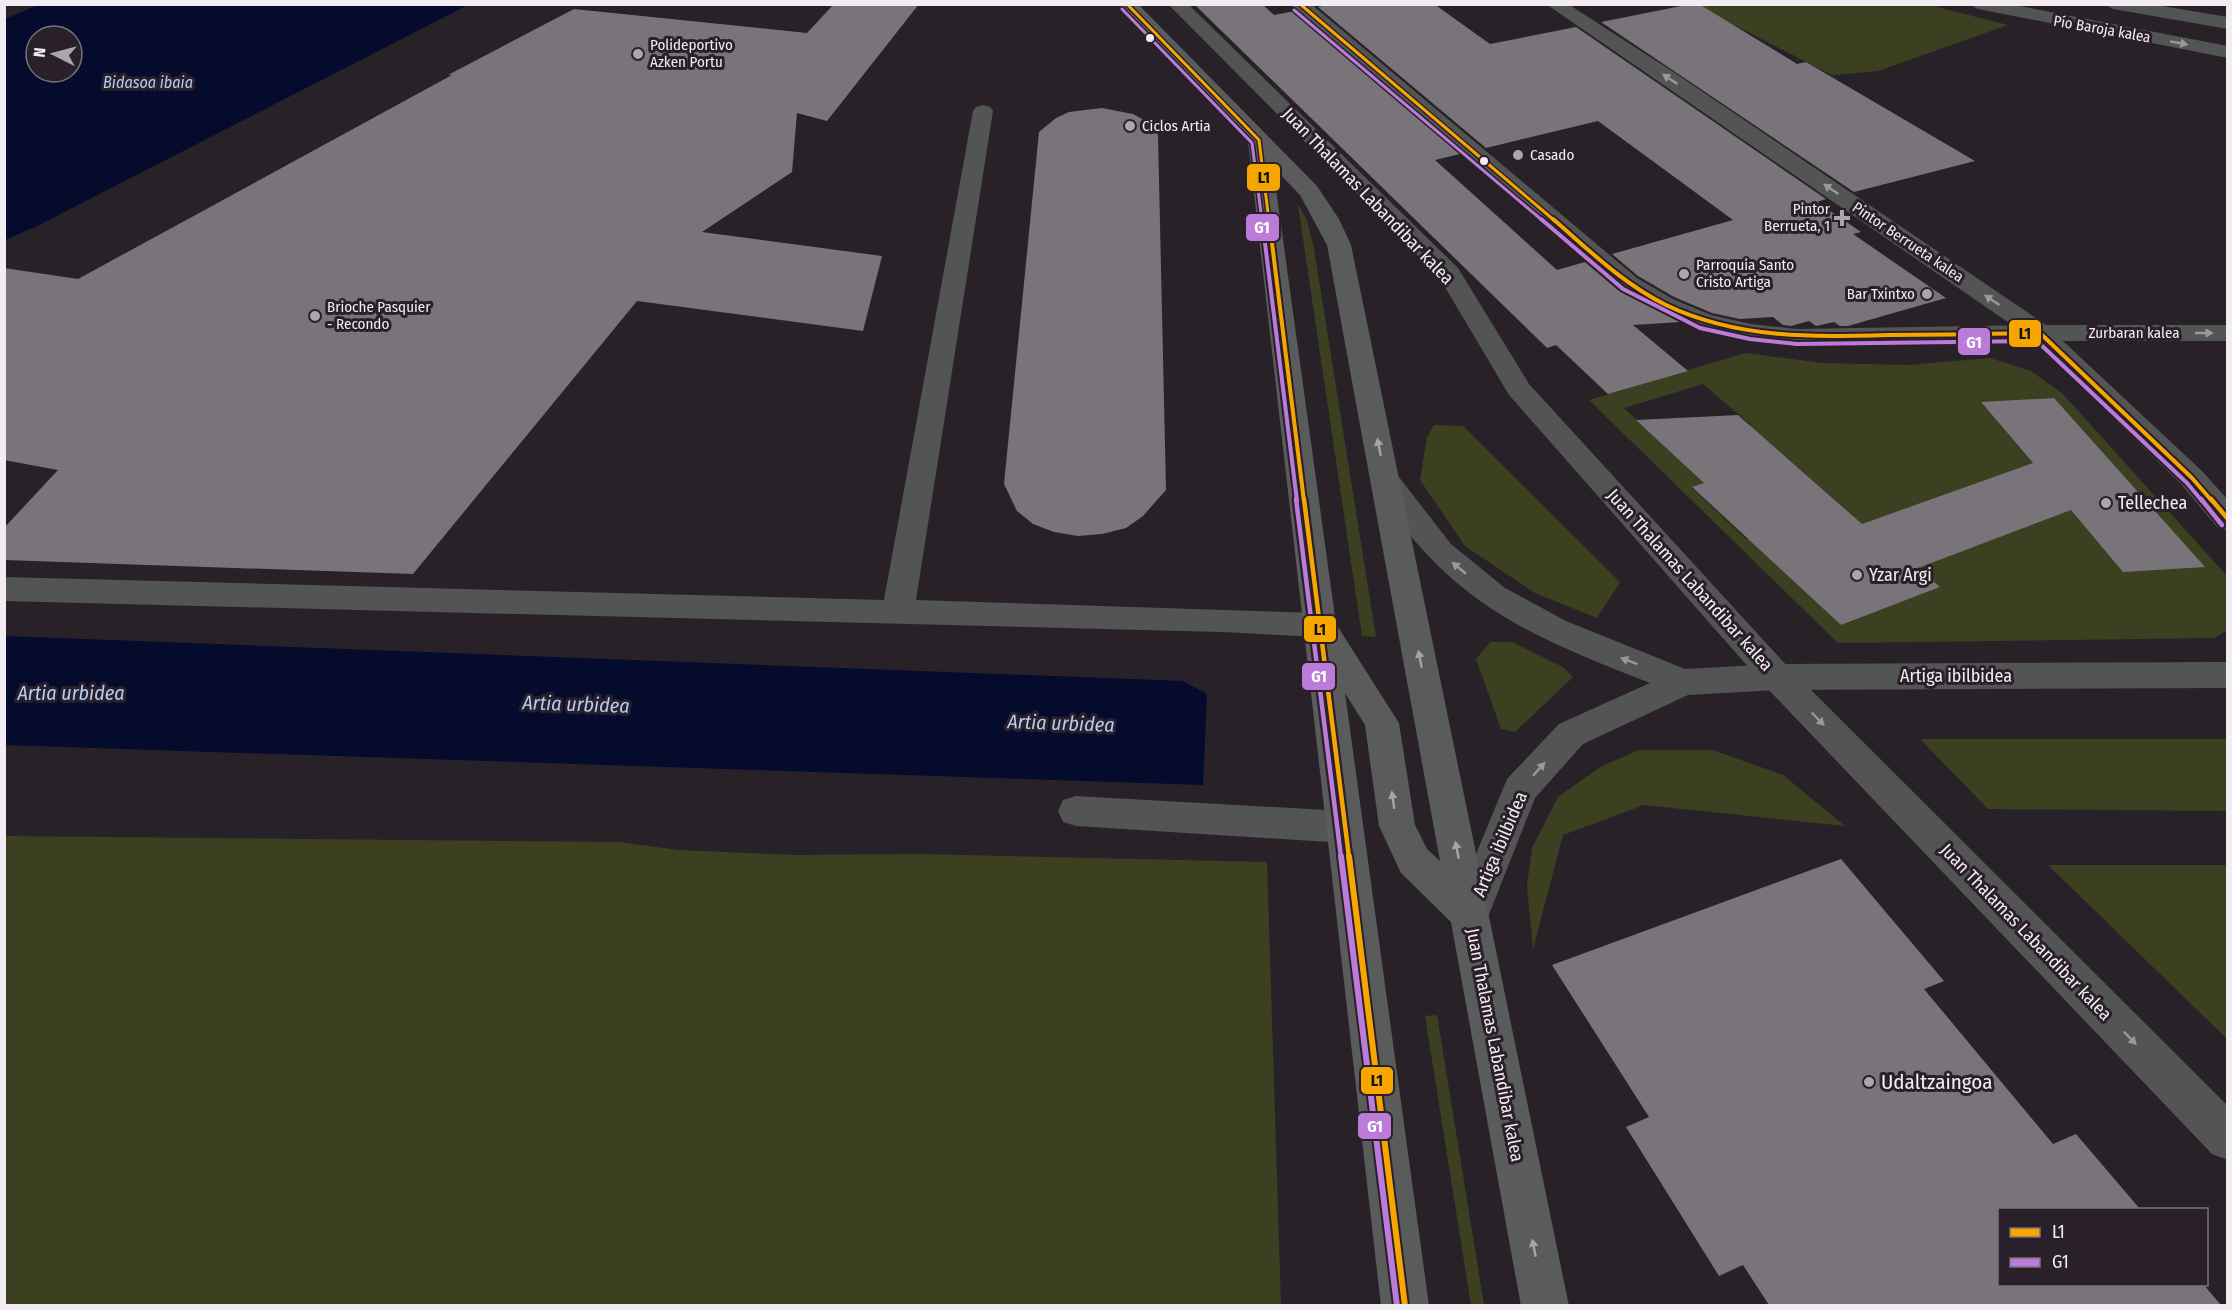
<svg xmlns="http://www.w3.org/2000/svg" width="2232" height="1310" font-family="'Fira Sans Condensed',sans-serif">
	<style>
		.green { fill: #3b4021; fill-rule: evenodd }
		.water { fill: #040b2d; fill-rule: evenodd }
		.building { fill: #797479 }
		.lines { fill: none; stroke-linecap: round; stroke-linejoin: round }
		.service { fill: #535454; fill-rule: evenodd }
		.minor { fill: #535454; fill-rule: evenodd }
		.tertiary { fill: #535454; fill-rule: evenodd }
		.secondary { fill: #535555; fill-rule: evenodd }
		.primary { fill: #5a5c5c; fill-rule: evenodd }
		.bus-1-far3-casing { stroke: #2a202a; stroke-width: 6 }
		.bus-1-far2-casing { stroke: #2a202a; stroke-width: 8 }
		.bus-1-far1-casing { stroke: #2a202a; stroke-width: 9 }
		.bus-1-casing { stroke: #2a202a; stroke-width: 10 }
		.bus-2-far3-casing { stroke: #2a202a; stroke-width: 6 }
		.bus-2-far2-casing { stroke: #2a202a; stroke-width: 8 }
		.bus-2-far1-casing { stroke: #2a202a; stroke-width: 9 }
		.bus-2-casing { stroke: #2a202a; stroke-width: 10 }
		.bus-1-far3 { stroke: #f7a600; stroke-width: 3 }
		.bus-1-far2 { stroke: #f7a600; stroke-width: 4 }
		.bus-1-far1 { stroke: #f7a600; stroke-width: 4.5 }
		.bus-1 { stroke: #f7a600; stroke-width: 6 }
		.bus-2-far3 { stroke: #bd7bd9; stroke-width: 3 }
		.bus-2-far2 { stroke: #bd7bd9; stroke-width: 4 }
		.bus-2-far1 { stroke: #bd7bd9; stroke-width: 4.5 }
		.bus-2 { stroke: #bd7bd9; stroke-width: 6 }
		.oneway { fill: #9b989c }
		.oneway2 { fill: #a6a4a8 }
		.bus-dot { fill: #f3ecf3; stroke: #2a202a; stroke-width: 2 }
		.poi-dot { fill: #aca5ac; stroke: #2a202a; stroke-width: 2 }
		.labels { text-anchor: middle; dominant-baseline: central; stroke-width: 6; stroke-linejoin: round; paint-order: stroke }
		.far-street-label { font-size: 15px; fill: #f3ecf3; stroke: #2a202a }
		.far-poi-label { font-size: 15px; fill: #f3ecf3; stroke: #2a202a; text-anchor: start }
		.far-water-label { font-size: 16px; font-style: italic; fill: #b2cdf7; stroke: #2a202a }
		.street-label { font-size: 18px; fill: #f3ecf3; stroke: #2a202a }
		.poi-label { font-size: 18px; fill: #f3ecf3; stroke: #2a202a; text-anchor: start }
		.water-label { font-size: 20px; font-style: italic; fill: #b2cdf7; stroke: #2a202a }
		.near-poi-label { font-size: 21px; fill: #f3ecf3; stroke: #2a202a; text-anchor: start }
		.line-badge { stroke: #2a202a; stroke-width: 2 }
		.badge-label { font-size: 16px; text-anchor: middle; font-weight: bold; fill: #fff }
		.pale-badge-label { font-size: 16px; text-anchor: middle; font-weight: bold; fill: #111 }
	</style>
	<rect width="100%" height="100%" fill="#282228"/>
	<!-- green -->
	<path class="green" d="M1695,5h234l79,20 -130,46 -46,4z
		M1298,205l9,15 7,29 62,388 -14,-1z
		M1745,353l78,10 85,2 82,-7 41,13 32,23 164,182v54l-12,8 -377,5 -249,-243zM1703,384l48,41 -81,26 -46,-43zM2054,398l69,173 -141,-168zM1786,457l57,50 -97,32 -54,-51zM1873,529l67,58 -99,38 -66,-61z
		M1434,425l29,1 157,156 -23,36 -62,-25 -70,-47 -45,-66 7,-43z
		M1490,642h22l51,25 10,10 -58,55 -14,-3 -25,-70z
		M1920,739h307v72l-239,-2z
		M1639,750h74l70,25 62,51 -201,-21 -81,30 -30,114 -6,-63 5,-38 26,-51 44,-31z
		M5,836l613,6 60,8 117,5 124,-1 348,8 14,443h-1276z
		M2048,865h179v174z
		M1437,1015l47,290h-13l-46,-289z"/>
	<!-- water -->
	<path class="water" d="M38,5v-1l430,1 -431,221 -32,14v-221zM36,36h36v36h-36z
		M5,636l1178,45 24,13 -4,91 -1198,-40z"/>
	<!-- building -->
	<path class="building" d="M834,4h85l-92,117 -30,-8 -5,59 -90,60 180,24 -19,75 -226,-30 -224,273 -409,-14v-32l54,-58 -54,-10v-192l74,11 374,-204h-4l126,-66 233,24z
		M1194,4h68l12,11 21,-4 165,143 -25,6 122,110 28,-8 33,28 62,32 -47,3 55,46 -80,23 -52,-49 -9,3z
		M1331,4h103l56,40 86,-17 250,172 -9,3 44,30 -8,2 93,64 -98,28h-8l-6,-4 -18,4 -7,-5 -18,5 -8,-1 -10,-8 -33,2 -28,-6 -38,-16 -36,-21 -26,-22 121,-34 -135,-99 -112,27 -168,-141z
		M1691,4h8l98,60 9,-2 169,99 -121,31 -253,-170z
		M1102,108l31,6 11,6 14,15 8,355 -23,26 -17,12 -24,6 -24,2 -24,-4 -21,-8 -16,-13 -13,-27 35,-352 17,-14 13,-6z
		M2054,398l151,169 -82,5 -52,-62 -153,58 22,19 -99,38 -149,-138 12,-4 -68,-63 102,-5 124,109 171,-61 -52,-61z
		M1841,859l103,122 -20,8 129,155 23,-10 64,75h-140v75h203l18,21h-452l-26,-40 -24,11 -93,-149 23,-10 -97,-152z"/>
	<g class="lines">
		<!-- service -->
		<path class="service" d="M2104,4h46l78,13v12l-115,-20z
			M983,105l7,2 3,4 -77,489 404,13 11,3 5,9 -5,9 -11,3 -99,-5 -1217,-31v-24l880,23 89,-489 3,-4z"/>
		<!-- minor -->
		<path class="minor" d="M1168,4h20l270,264 71,116 260,284 439,438v54l-16,-6 -447,-468 -256,-291 -70,-118z
			M1546,4h22l107,69 371,252h182v16h-188l-9,-3z
			M1969,4h40l219,42v12l-250,-49z
			M1076,796l269,15 13,5 5,11 -5,11 -13,5 -269,-17 -13,-4 -5,-11 5,-11z"/>
		<!-- tertiary -->
		<path class="tertiary" d="M1290,4h21l326,274 36,21 38,16 40,9 46,5 243,-4 9,3 4,5 -4,5 -9,3 -243,4 -46,-5 -57,-14 -39,-17 -36,-21z
			M1385,469l10,3 56,72 54,44 61,33 119,48 92,-5 451,-2v26l-451,2 -89,5 -105,49 -48,54 -51,129 -14,6 -14,-6 -5,-12 56,-136 52,-55 91,-41c-128,-50 -204,-82 -280,-204l5,-7z"/>
		<!-- secondary -->
		<path class="secondary" d="M2040,325l9,3 153,143 26,29v30l-11,-3 -35,-42 -151,-147 -4,-5 4,-5z"/>
		<!-- primary -->
		<path class="primary" d="M1118,4h20l179,182 22,33 12,26 218,1061h-48l-70,-384 -50,-49 -22,-47 -14,-101 -20,-32 84,613h-48l-133,-1165zM1273,167l27,28 27,50 113,616 -13,-12 -12,-24 -16,-102 -63,-99z"/>
		<defs>
			<path id="bus-1-far3" d="M1127,4l132,136 10,81
				M1300,4l255,217"/>
			<path id="bus-1-far2" d="M1269,219l35,282
				M1553,219c36,31 70,65 113,86 71,34 146,32 223,30 50,0 101,-1 151,-2l152,145 20,23"/>
			<path id="bus-1-far1" d="M1304,499l45,358
				M2211,499l17,20"/>
			<path id="bus-1" d="M1349,856l56,450"/>
			<path id="bus-2-far3" d="M1122,9l130,134 10,78
				M1294,10l249,211"/>
			<path id="bus-2-far2" d="M1262,219l35,282
				M1541,219l82,70 77,39 50,11 47,5 240,-3 150,142 15,18"/>
			<path id="bus-2-far1" d="M1296,499l45,358
				M2201,499l21,26"/>
			<path id="bus-2" d="M1341,856l56,450"/>
		</defs>
		<!-- bus-1-far3 casing -->
		<use href="#bus-1-far3" class="bus-1-far3-casing"/>
		<!-- bus-1-far2 casing -->
		<use href="#bus-1-far2" class="bus-1-far2-casing"/>
		<!-- bus-1-far1 casing -->
		<use href="#bus-1-far1" class="bus-1-far1-casing"/>
		<!-- bus-1 casing -->
		<use href="#bus-1" class="bus-1-casing"/>
		<!-- bus-2-far3 casing -->
		<use href="#bus-2-far3" class="bus-2-far3-casing"/>
		<!-- bus-2-far2 casing -->
		<use href="#bus-2-far2" class="bus-2-far2-casing"/>
		<!-- bus-2-far1 casing -->
		<use href="#bus-2-far1" class="bus-2-far1-casing"/>
		<!-- bus-2 casing -->
		<use href="#bus-2" class="bus-2-casing"/>
		<!-- bus-1-far3 -->
		<use href="#bus-1-far3" class="bus-1-far3"/>
		<!-- bus-1-far2 -->
		<use href="#bus-1-far2" class="bus-1-far2"/>
		<!-- bus-1-far1 -->
		<use href="#bus-1-far1" class="bus-1-far1"/>
		<!-- bus-1 -->
		<use href="#bus-1" class="bus-1"/>
		<!-- bus-2-far3 -->
		<use href="#bus-2-far3" class="bus-2-far3"/>
		<!-- bus-2-far2 -->
		<use href="#bus-2-far2" class="bus-2-far2"/>
		<!-- bus-2-far1 -->
		<use href="#bus-2-far1" class="bus-2-far1"/>
		<!-- bus-2 -->
		<use href="#bus-2" class="bus-2"/>
	</g>
	<!-- one-way arrows -->
	<defs><path id="oneway-solid" d="M-6-.8H1V-3.2L6.5 0L1 3.2V.8H-6Z" transform="scale(1.5)"/></defs>
	<g class="oneway">
		<use href="#oneway-solid" transform="translate(2179 43) rotate(10)"/>
		<use href="#oneway-solid" transform="translate(1670 79) rotate(-146)"/>
		<use href="#oneway-solid" transform="translate(1831 189) rotate(-146)"/>
		<use href="#oneway-solid" transform="translate(1992 300) rotate(-146)"/>
		<use href="#oneway-solid" transform="translate(2204 333)"/>
		<use href="#oneway-solid" transform="translate(1459 568) rotate(-140)"/>
		<use href="#oneway-solid" transform="translate(1629 661) rotate(-159)"/>
		<use href="#oneway-solid" transform="translate(1818 719) rotate(46)"/>
		<use href="#oneway-solid" transform="translate(1539 769) rotate(-48)"/>
		<use href="#oneway-solid" transform="translate(2130 1038) rotate(46)"/>
	</g>
	<g class="oneway2">
		<use href="#oneway-solid" transform="translate(1379 447) rotate(-101)"/>
		<use href="#oneway-solid" transform="translate(1420 659) rotate(-101)"/>
		<use href="#oneway-solid" transform="translate(1393 800) rotate(-98)"/>
		<use href="#oneway-solid" transform="translate(1457 850) rotate(-101)"/>
		<use href="#oneway-solid" transform="translate(1534 1248) rotate(-101)"/>
	</g>
	<!-- markers -->
	<g class="bus-dot">
		<circle cx="1150" cy="38" r="5"/>
		<circle cx="1484" cy="161" r="5"/>
	</g>
	<g class="poi-dot">
		<circle cx="638" cy="54" r="6"/>
		<circle cx="1130" cy="126" r="6"/>
		<circle cx="1518" cy="155" r="6"/>
		<path d="M1839 209h6v6h6v6h-6v6h-6v-6h-6v-6h6z"/>
		<circle cx="1684" cy="274" r="6"/>
		<circle cx="1927" cy="294" r="6"/>
		<circle cx="315" cy="316" r="6"/>
		<circle cx="2106" cy="503" r="6"/>
		<circle cx="1857" cy="575" r="6"/>
		<circle cx="1869" cy="1082" r="6"/>
	</g>
	<g class="labels">
		<!-- far-street labels -->
		<g class="far-street-label">
			<text transform="translate(2102 29) rotate(10)">Pío Baroja kalea</text>
			<text transform="translate(1908 242) rotate(34)">Pintor Berrueta kalea</text>
			<text x="2134" y="333">Zurbaran kalea</text>
		</g>
		<!-- far-poi labels -->
		<g class="far-poi-label">
			<text x="650" y="45">Polideportivo<tspan x="650" dy="17">Azken Portu</tspan></text>
			<text x="1142" y="126">Ciclos Artia</text>
			<text x="1530" y="155">Casado</text>
			<text x="1830" y="209" text-anchor="end">Pintor<tspan x="1830" dy="17">Berrueta, 1</tspan></text>
			<text x="1696" y="265">Parroquia Santo<tspan x="1696" dy="17">Cristo Artiga</tspan></text>
			<text x="1915" y="294" text-anchor="end">Bar Txintxo</text>
			<text x="327" y="307">Brioche Pasquier<tspan x="327" dy="17">- Recondo</tspan></text>
		</g>
		<!-- far-water labels -->
		<g class="far-water-label">
			<text x="148" y="82">Bidasoa ibaia</text>
		</g>
		<!-- street labels -->
		<g class="street-label">
			<text transform="translate(1368 196) rotate(46)">Juan Thalamas Labandibar kalea</text>
			<text transform="translate(1690 580) rotate(48)">Juan Thalamas Labandibar kalea</text>
			<text x="1956" y="676">Artiga ibilbidea</text>
			<text transform="translate(1500 844) rotate(-67)">Artiga ibilbidea</text>
			<text transform="translate(2026 932) rotate(46)">Juan Thalamas Labandibar kalea</text>
			<text transform="translate(1495 1045) rotate(79)">Juan Thalamas Labandibar kalea</text>
		</g>
		<!-- poi labels -->
		<g class="poi-label">
			<text x="2118" y="503">Tellechea</text>
			<text x="1869" y="575">Yzar Argi</text>
		</g>
		<!-- water labels -->
		<g class="water-label">
			<text x="71" y="693">Artia urbidea</text>
			<text transform="translate(576 704) rotate(2)">Artia urbidea</text>
			<text transform="translate(1061 723) rotate(2)">Artia urbidea</text>
		</g>
		<!-- near-poi labels -->
		<g class="near-poi-label">
			<text x="1881" y="1082">Udaltzaingoa</text>
		</g>
	</g>
	<g class="line-badge">
		<rect x="1246" y="163" width="35" height="29" rx="6" fill="#f7a600"/>
		<rect x="1245" y="213" width="35" height="29" rx="6" fill="#bd7bd9"/>
		<rect x="2008" y="319" width="34" height="29" rx="6" fill="#f7a600"/>
		<rect x="1957" y="327" width="34" height="29" rx="6" fill="#bd7bd9"/>
		<rect x="1303" y="615" width="34" height="28" rx="6" fill="#f7a600"/>
		<rect x="1301" y="662" width="35" height="29" rx="6" fill="#bd7bd9"/>
		<rect x="1360" y="1066" width="34" height="29" rx="6" fill="#f7a600"/>
		<rect x="1357" y="1112" width="35" height="28" rx="6" fill="#bd7bd9"/>
	</g>
	<g class="badge-label">
		<text x="1262" y="233">G1</text>
		<text x="1974" y="348">G1</text>
		<text x="1319" y="682">G1</text>
		<text x="1375" y="1132">G1</text>
	</g>
	<g class="pale-badge-label">
		<text x="1264" y="183">L1</text>
		<text x="2025" y="339">L1</text>
		<text x="1320" y="635">L1</text>
		<text x="1377" y="1086">L1</text>
	</g>
	<!-- border -->
	<rect width="2232" height="1310" fill="none" stroke="#f3ecf3" stroke-width="12"/>
	<!-- legend -->
	<rect x="1998" y="1208" width="210" height="78" fill="#2a202a" stroke="#7a727a" stroke-width="1.5"/>
	<rect x="2010" y="1228" width="30" height="9" fill="#f7a600" stroke="#7a727a" stroke-width="1.5"/>
	<text x="2052" y="1238" font-size="18" fill="#f3ecf3">L1</text>
	<rect x="2010" y="1258" width="30" height="9" fill="#bd7bd9" stroke="#7a727a" stroke-width="1.5"/>
	<text x="2052" y="1268" font-size="18" fill="#f3ecf3">G1</text>
	<!-- north arrow -->
	<g transform="translate(54 54) rotate(276)"><circle r="28" fill="#2a202a" stroke="#7a727a" stroke-width="1.5"/>
	<path d="M0-4.5L10 22L0 15L-10 22Z" fill="#aca5ac"/>
	<text y="-9" font-size="16" font-weight="bold" text-anchor="middle" fill="#f3ecf3">N</text>
	</g>
</svg>
